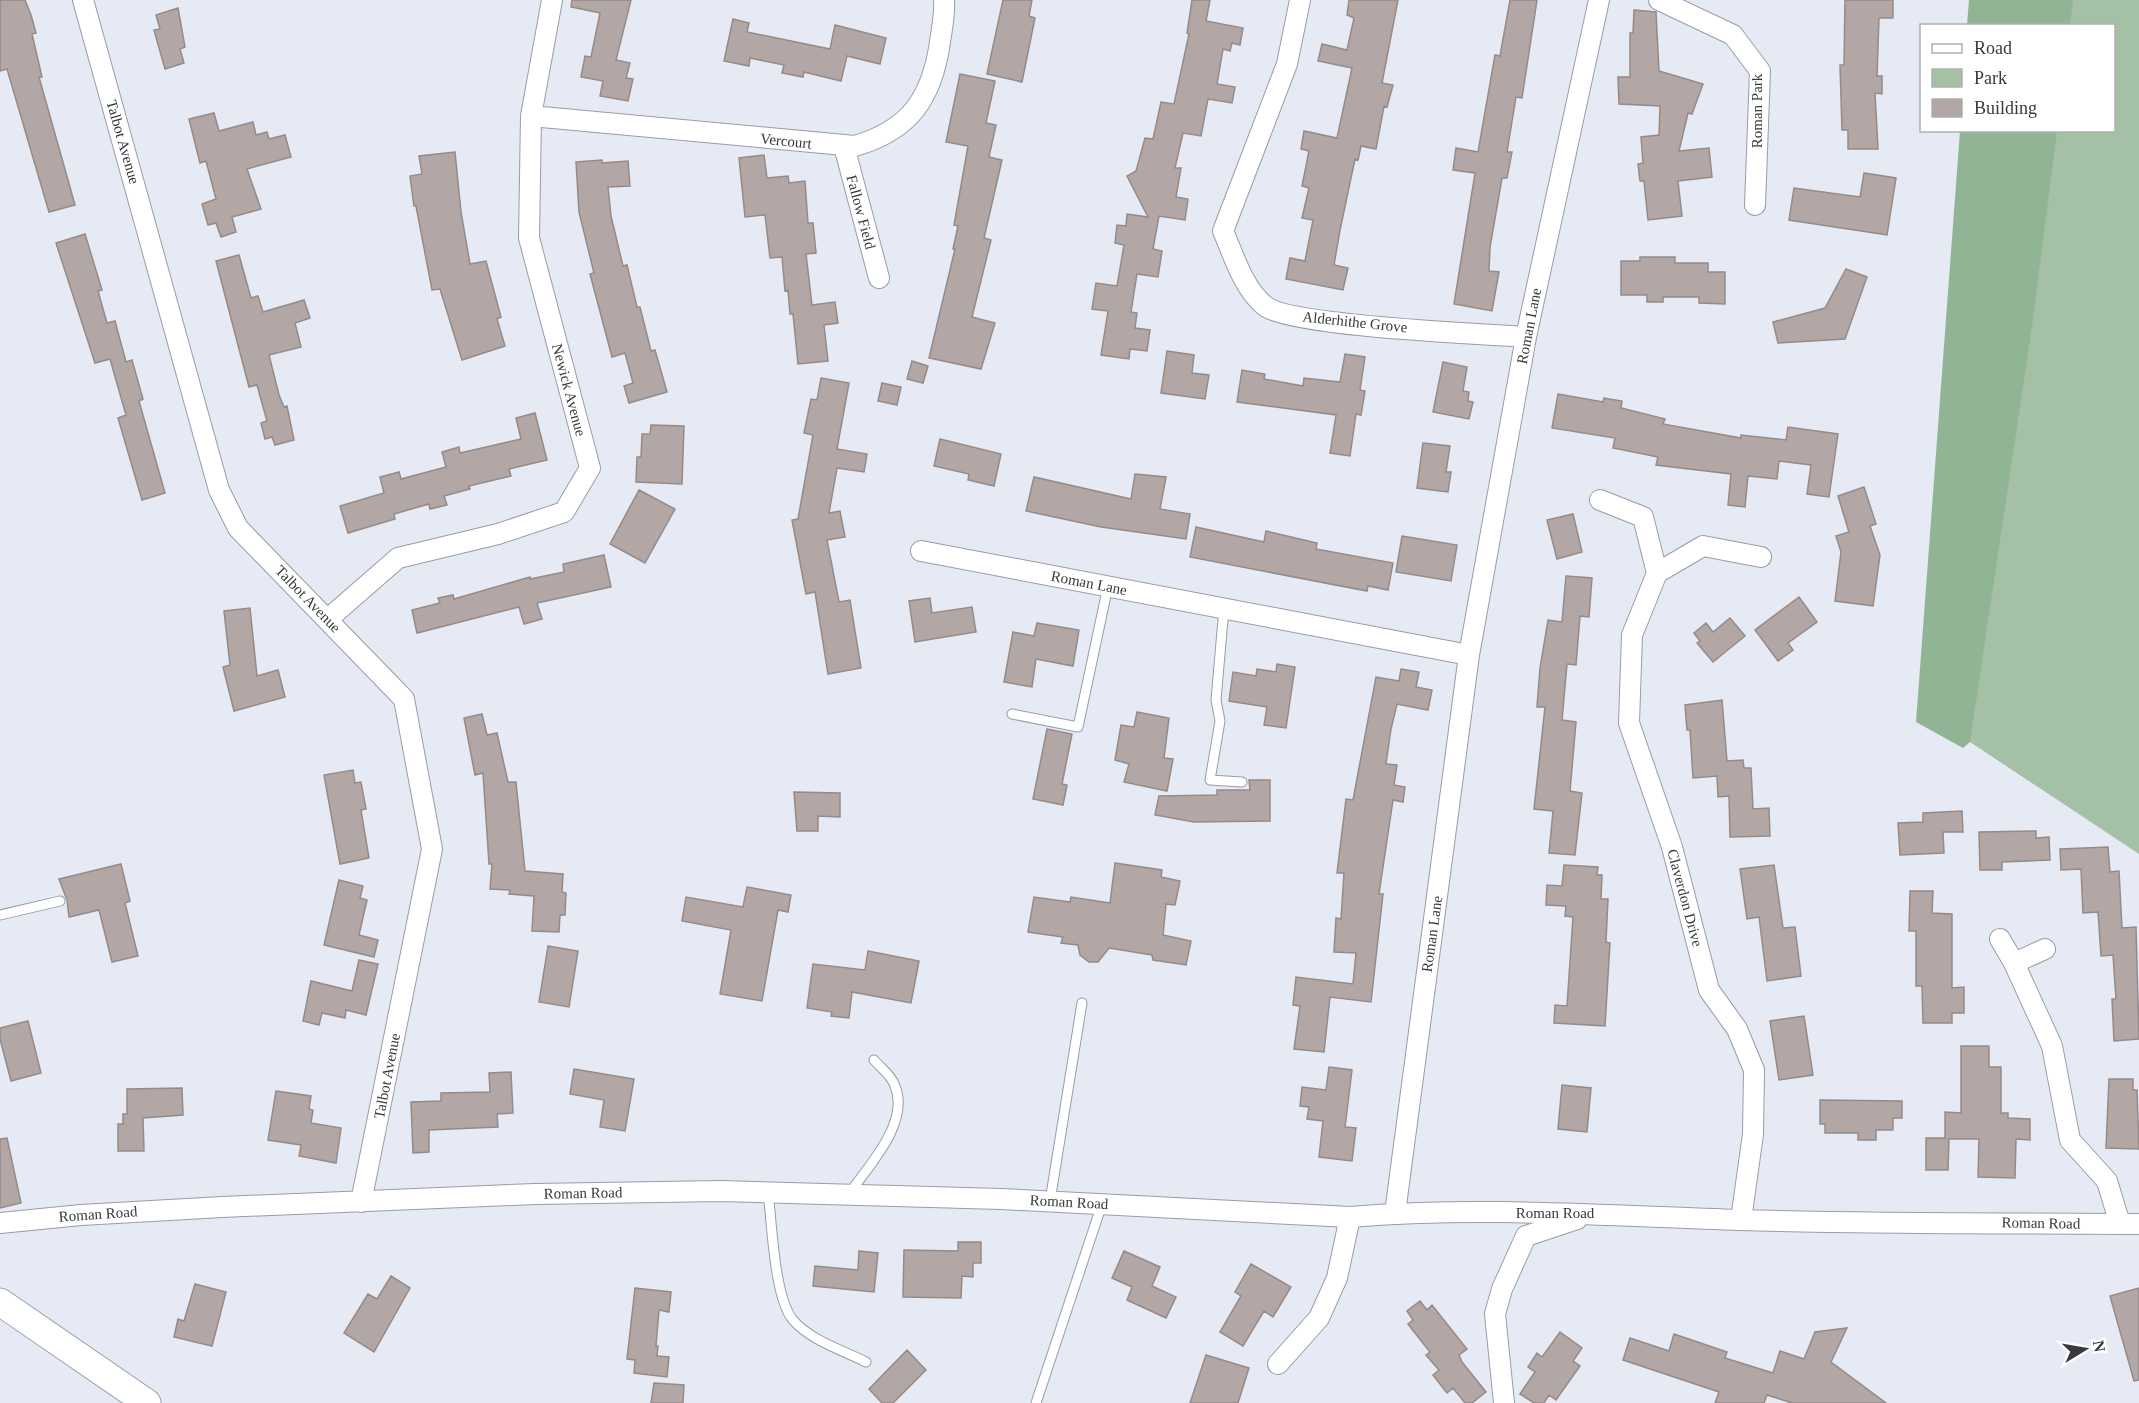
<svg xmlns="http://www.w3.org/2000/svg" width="2139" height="1403" font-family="'Times New Roman',serif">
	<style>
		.green { fill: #a4c0a5 }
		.forest { fill: #91b494 }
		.building { fill: #b3a7a5; stroke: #968a88; stroke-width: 1.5 }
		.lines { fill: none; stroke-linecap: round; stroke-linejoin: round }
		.service-casing { stroke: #989da6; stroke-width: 11 }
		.minor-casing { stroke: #989da6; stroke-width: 22 }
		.secondary-casing { stroke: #989da6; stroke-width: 29 }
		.service { stroke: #fff; stroke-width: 9 }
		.minor { stroke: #fff; stroke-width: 20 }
		.secondary { stroke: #fff; stroke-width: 27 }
		.labels { text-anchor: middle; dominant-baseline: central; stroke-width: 4.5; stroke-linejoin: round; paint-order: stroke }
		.street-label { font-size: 15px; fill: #37393d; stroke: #fff }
	</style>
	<rect width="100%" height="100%" fill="#e5eaf5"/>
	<!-- green -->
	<path class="green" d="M1971,0h168v854l-169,-112 -39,-107 32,-504 151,-1v-104l-144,-1z"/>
	<!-- forest -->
	<path class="forest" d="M1969,0h104l-3,25h-103z
		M1960,131h97l-25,195 -62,416 -7,6 -47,-26z"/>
	<!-- building -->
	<path class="building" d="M0,0h25l6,15 5,18 -4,1 10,43h-3l36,128 -26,7 -42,-143 -7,2z
		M572,0h59l-15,60 14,3 -4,15 7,1 -5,22 -28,-5 3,-15 -22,-4 4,-21 6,1 9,-44 -29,-6z
		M1003,0h29l-3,16 6,2 -13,64 -35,-8z
		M1192,0h18l-4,21 37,7 -3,17 -8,-2 -2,8 -7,-2 -6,35 18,3 -3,16 -24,-4 -7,37 -18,-3 -8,35h6l-5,29 12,2 -3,21 -26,-4 -6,33 9,2 -4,26 -21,-3 -6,38 6,1 -2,15 15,2 -3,21 -17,-2 -1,10 -28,-4 7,-44 -16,-2 4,-26 21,3 7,-41 -9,-2 2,-18 9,1 1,-12 21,3 -21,-41 9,-5 9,-33 8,1 8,-37 13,2 15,-70 -2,-1z
		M1349,0h49l-16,83 11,2 -6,22 -3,-1 -8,43 -15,-3 -3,14 -3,-1 -15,71 -6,35 14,3 -5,22 -57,-11 4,-21 15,3 8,-41 -11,-2 7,-30 -7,-2 7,-35 -8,-2 3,-18 33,7 15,-70 -34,-7 4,-17 25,6 7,-32 -7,-3z
		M1510,0h27l-15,98 -6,-1 -9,55h5l-5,26h-5l-12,69 -1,24 10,1 -7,39 -38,-7 21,-131 -22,-3 3,-22 22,4 17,-97 5,1z
		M1845,0h48v18h-14l-2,58h5v18l-7,-1 3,56h-30v-19h-6l-2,-65h4z
		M178,8l7,39 -5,2 4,14 -19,6 -11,-39 6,-1 -4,-14z
		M1634,10l22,2 3,59 44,13 -11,30 -4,-1 -9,38 30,-3 3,29 -34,4 4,35 -34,4 -4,-39h-4l-2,-17 5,-1 -2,-26 18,-2 1,-29 -41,-2 -1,-27h12v-44h3z
		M733,19l16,4 -2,9 83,17 5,-24 51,13 -6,26 -33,-8 -6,25 -37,-9 -1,5 -21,-4 2,-8 -34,-7 -1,8 -25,-5z
		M960,74l35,7 -9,42 10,2 -7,32 13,3 -18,78 7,2 -19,77 23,6 -14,46 -52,-11 26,-109h-2l5,-23 -4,-1 14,-79 -22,-4z
		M214,113l5,18 34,-9 3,13 11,-3 2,7 16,-4 6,22 -44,12 14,40 -29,8 4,15 -15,5 -5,-14 -8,2 -6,-21 14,-5 -10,-38 -6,2 -11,-44z
		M455,152l6,60 9,52 16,-3 15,56 -4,2 8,27 -43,14 -22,-71 -8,1 -16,-84h-2l-4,-30 12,-2 -3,-18z
		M764,155l3,23 21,-2 1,7 16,-2 3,42h5l3,30 -10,1 6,51 23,-3 3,21 -14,2 4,36 -30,3 -5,-50h-3l-2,-24 -3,1 -3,-34 -12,1 -5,-43 -20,2 -6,-59z
		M602,160v3l26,-2 2,25 -22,1 3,29 12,50 4,-1 10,42h3l11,44 4,-1 12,42 -38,11 -5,-17 9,-3 -8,-30 -13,4 -22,-83 4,-1 -15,-61 -3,-50z
		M1864,173l32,5 -9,57 -98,-15 5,-32 66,9z
		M85,234l17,56 -4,1 9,32 8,-2 11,41 6,-2 11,39 -4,2 26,92 -23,7 -24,-82 8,-3 -16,-56 -15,4 -39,-120z
		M239,255l12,43 7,-2 5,16 41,-12 6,18 -15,5 6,24 -32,8 10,40 5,12 3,-1 7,34 -19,5 -3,-8 -7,2 -4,-16 6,-2 -10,-36 -8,2 -33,-126z
		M1640,257h35v6h33v9h17v32l-26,-1v-6h-36v5h-16v-7h-26v-34h19z
		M1846,269l21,8 -22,62 -67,4 -5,-21 52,-14z
		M1167,351l27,4 -2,18 17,2 -4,24 -44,-6z
		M1345,354l20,3 -5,33 5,1 -4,24 -5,-1 -6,42 -20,-3 6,-38 -99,-13 5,-32 23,4 -1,5 39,7 1,-8 36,4z
		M912,361l16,5 -5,17 -16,-4z
		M1443,362l24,5 -4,24 6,1 -1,9 5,1 -4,17 -36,-7z
		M821,378l28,5 -12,66 30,5 -3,18 -27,-4 -8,45 11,-2 5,26 -18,3 12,62 11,-2 11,68 -33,6 -13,-82 -9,2 -14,-74 6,-1 15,-84 -9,-2 7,-34 6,1z
		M882,383l19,4 -4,18 -19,-4z
		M1558,394l45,8 1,-4 18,3 -1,7 44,11 -2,5 78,14v-3l45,5 2,-13 50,7 -9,63 -22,-3 4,-29 -32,-4 -2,18 -29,-3 -3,31 -17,-2 3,-31 -75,-9 2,-8 -45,-9 2,-10 -63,-10z
		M535,413l12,47 -38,9 2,7 -42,10 1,3 -26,7 3,9 -17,4 -1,-5 -35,10 1,5 -47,14 -8,-27 44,-13 -4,-16 19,-5 2,7 45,-12 -4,-15 17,-5 1,6 61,-14 -5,-21z
		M651,425l33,1 -2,58 -46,-2 1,-25h4l1,-23h8z
		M940,439l61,15 -7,32 -26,-6 1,-6 -35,-8z
		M1423,443l27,3 -4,26h5l-3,20 -31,-4z
		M1135,474l31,3 -6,32 30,5 -4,25 -85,-12 -75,-16 8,-34 97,22z
		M1864,487l12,37 -6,2 10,29 -7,51 -38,-5 6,-49 -5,-16 13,-4 -11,-36z
		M639,490l36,19 -30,54 -35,-19z
		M1573,514l9,38 -25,7 -10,-39z
		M1196,527l68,15 2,-11 51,12 -1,6 77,14 -5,27 -20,-4 -1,5 -177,-34z
		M1402,536l55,9 -6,36 -55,-9z
		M604,555l7,32 -74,16 5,16 -18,5 -5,-17 -102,26 -5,-23 28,-7 -2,-5 15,-3 1,4 76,-22v2l34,-7 -1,-8z
		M1566,576l26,2 -3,39 -9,-1 -4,49 -9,-1 -5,56 14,2 -6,69 12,2 -7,62 -26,-2 4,-42 -19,-2 11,-102h-8l3,-39 8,-48 14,2z
		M1799,597l18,25 -29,21 5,7 -15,11 -23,-31z
		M930,598l2,15 40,-6 4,25 -61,10 -6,-41z
		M250,608l7,68 21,-6 7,27 -51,14 -11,-44 7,-2 -6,-54z
		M1730,618l15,18 -32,26 -16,-19 3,-2 -6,-8 12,-10 7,9z
		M1037,623l42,7 -6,36 -37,-7 -4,28 -28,-5 9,-50 21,4z
		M1277,664l18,3 -9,61 -22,-3 3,-18 -38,-6 4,-29 23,4 1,-7 19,3z
		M1401,669l18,3 -3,15 16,3 -4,20 -31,-6 -6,25 -5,35 11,1 -3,20 11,2 -2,15 -10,-2 -14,94h4l-12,108 -41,-5 -6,55 -30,-3 6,-43 -7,-1 3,-28 57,7 3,-31 -22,-1 2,-34 5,1 3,-46h-7l9,-74 7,1 23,-123 23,4z
		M1722,700l5,61 16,-1 1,8h7l2,41 16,-1 1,28 -40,1 -1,-41 -11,1 -1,-21 -24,2 -3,-48h-3l-2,-25z
		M1137,712l32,6 -5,40 9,1 -6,32 -43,-9 5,-18 -14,-4 6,-35 13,2z
		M482,714l5,21 10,-2 11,49h8l9,89 38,3 -1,18 4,1 -1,22h-5l-1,17 -27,-1 2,-35 -25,-2 1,-4 -20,-1 2,-25h-3l-6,-91 -8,2 -11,-57z
		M1047,729l25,5 -10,50 5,1 -4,20 -30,-6z
		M353,770l2,13 6,-1 5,27 -5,1 8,48 -29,6 -16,-89z
		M1249,780h21v41l-76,1 -39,-7 4,-19 58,-1v-5h33z
		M794,792l46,1v24l-22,-1v15h-21z
		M1962,811l1,21h-20l1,21 -44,2 -2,-32 25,-1v-9z
		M2036,831v7l13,-1 1,23 -48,2v8h-22l-1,-38z
		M2108,847l2,25 9,-1 3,57 14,-1 3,112 -25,2 -2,-42h4l-3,-44 -12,1 -3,-44 -15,1 -2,-44 -20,1 -1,-21z
		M1115,863l47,7 -1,7 19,4 -5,24 -9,-1 -3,31 28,6 -5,24 -33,-5 -1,-5 -43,-7 -11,14h-9l-9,-7 -2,-10 -17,-2 2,-6 -35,-5 6,-35 36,5 1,-5 39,6z
		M121,864l9,37 -5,2 13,53 -26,6 -13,-52 -30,7 -2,-17 -8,-21z
		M1564,865l34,2 -1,8h5l-1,24h7l-2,43 4,1 -5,83 -51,-3 1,-18 12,1 6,-89 -8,-1 1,-10 -20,-1 1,-20 15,1z
		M1774,865l9,63 12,-1 6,49 -34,5 -8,-64 -12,2 -7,-50z
		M339,880l24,6 -3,12 7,2 -8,35 19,5 -4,17 -50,-12z
		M747,887l44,8 -3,17 -10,-2 -16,91 -42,-7 11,-64 -49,-9 4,-24 57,10z
		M1910,891h23l-1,22 20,1v74l12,-1v26h-12v10h-29l-1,-37h-6v-55h-7z
		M548,946l30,5 -9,56 -30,-5z
		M868,951l51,10 -8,42 -59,-11 -3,26 -18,-2 1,-4 -25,-4 6,-44 52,6z
		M359,960l19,4 -12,51 -20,-5 -1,8 -23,-5 -3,12 -16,-4 8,-40 41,10z
		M1804,1016l9,59 -34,5 -9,-59z
		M28,1021l13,52 -30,8 -11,-42v-11z
		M1961,1046h28v21h12v46h7v5l22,1v21l-14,-1 -1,39 -37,-1 1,-38h-30l-1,31h-22v-32h19v-26l16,1z
		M1329,1067l23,3 -7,57 11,1 -4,33 -33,-4 4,-36 -16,-2 2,-12 -9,-1 2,-19 24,3z
		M574,1069l60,10 -9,52 -25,-4 4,-27 -34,-6z
		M511,1072l2,41 -16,1 1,13 -69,3v22l-16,1 -2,-51 30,-1v-8l49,-1 -1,-19z
		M2109,1079h24v11h4l2,59 -33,-1z
		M1562,1085l29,3 -4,44 -29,-3z
		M182,1088l1,27 -40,3 1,33h-26v-27h5v-10h4v-25z
		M276,1091l35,5 -2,13 4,1 -2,13 30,5 -5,35 -37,-7 2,-11 -33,-5z
		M1820,1100l82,1v17h-9v12h-17v10h-18v-7h-33v-9h-5z
		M7,1138l14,65 -21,5v-69z
		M958,1242h23v21h-8v14l-11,-1 -1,22 -58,-1 1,-47 54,1z
		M859,1251l19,2 -4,39 -61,-6 2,-20 43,4z
		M1124,1251l36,16 -8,19 24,11 -10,21 -39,-18 5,-13 -20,-9z
		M1251,1264l40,23 -18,30 -9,-6 -21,35 -23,-14 21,-36 -6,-4z
		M391,1276l19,12 -36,64 -30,-19 24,-39 9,5z
		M195,1284l31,8 -14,54 -38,-9 4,-18 6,2z
		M635,1288l36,4 -2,20 -10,-2 -3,36h2l-1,10 12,1 -2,20 -33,-4 1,-13 -8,-1z
		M2139,1288v92l-5,1 -24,-85z
		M1420,1301l7,9 5,-5 35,44 -8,6 3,7 24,30 -14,11h-7l-12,-15 -6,5 -14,-18 6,-5 -13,-15 4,-3 -22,-28 5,-4 -6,-9z
		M1847,1328l-16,34 55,41h-94l-25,-8 -3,8h-49l4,-11 -96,-32 7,-22 39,13 5,-17 53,18 -2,6 48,15 7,-22 24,8 11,-27z
		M1560,1332l22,16 -9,13 7,5 -24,34 -7,-5 -5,8h-10l-14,-9 15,-22 -7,-5 9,-14 5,4z
		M907,1350l19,20 -33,33h-11l-13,-14z
		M1206,1355l43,13 -11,35h-48z
		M654,1383l30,2 -1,18h-32z"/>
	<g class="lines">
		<defs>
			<path id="service" d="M1224,608l-8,92 4,21 -10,59 32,2
				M1012,714l66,13 30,-141
				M0,915l60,-14
				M768,1192c4,31 6,105 25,128 17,20 49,30 73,42
				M849,1194c20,-29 61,-71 46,-108 -3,-10 -14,-18 -21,-26
				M1050,1201l32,-198
				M1036,1403l66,-199"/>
			<path id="minor" d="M83,0l136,490 19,38 166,171 28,150 -71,353
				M1300,0l-13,64 -64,167c11,25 20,57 42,75 24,20 219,28 261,31
				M1659,0l74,35 27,36 -5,134
				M531,116l324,30c55,-16 77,-48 85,-104 2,-14 5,-28 4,-42
				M844,146l35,132
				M1600,500l43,17 14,56 -25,62 -3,88 43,124 37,143 28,39 17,41 -1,64 -12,86
				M921,551l548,104
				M1657,573l46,-27 58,11
				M328,619l70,-61 100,-24 66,-22 26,-44 -61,-230 2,-122 21,-116
				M2000,939l14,24 38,83 18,94 37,41 13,43
				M2014,963l31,-14
				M1395,1213l74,-558 57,-318 73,-337
				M0,1223l81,-8 141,-8 313,-13 186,-3 280,8 349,18c130,-11 261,-1 390,3 133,4 266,3 399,4
				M1278,1364l41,-46 18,-40 13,-61
				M1504,1403l-9,-89 7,-25 24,-53 51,-17"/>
			<path id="secondary" d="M0,1302l147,101"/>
		</defs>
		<!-- service casing -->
		<use href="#service" class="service-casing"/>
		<!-- minor casing -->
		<use href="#minor" class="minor-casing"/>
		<!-- secondary casing -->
		<use href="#secondary" class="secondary-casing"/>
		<!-- service -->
		<use href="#service" class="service"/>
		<!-- minor -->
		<use href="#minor" class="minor"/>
		<!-- secondary -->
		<use href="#secondary" class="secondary"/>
	</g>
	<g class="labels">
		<!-- street labels -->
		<g class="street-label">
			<text transform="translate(1757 111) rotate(-90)">Roman Park</text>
			<text transform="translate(786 141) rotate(6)">Vercourt</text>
			<text transform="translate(123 142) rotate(74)">Talbot Avenue</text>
			<text transform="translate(861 212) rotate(75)">Fallow Field</text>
			<text transform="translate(1355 322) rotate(6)">Alderhithe Grove</text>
			<text transform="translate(1529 326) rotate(-79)">Roman Lane</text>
			<text transform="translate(569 390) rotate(75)">Newick Avenue</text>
			<text transform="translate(1089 583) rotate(11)">Roman Lane</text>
			<text transform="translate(308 599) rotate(46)">Talbot Avenue</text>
			<text transform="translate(1685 898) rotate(75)">Claverdon Drive</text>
			<text transform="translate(1432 934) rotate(-82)">Roman Lane</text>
			<text transform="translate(387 1076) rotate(-79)">Talbot Avenue</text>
			<text transform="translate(583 1193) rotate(-1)">Roman Road</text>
			<text transform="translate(1069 1202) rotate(3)">Roman Road</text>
			<text x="1555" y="1213">Roman Road</text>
			<text transform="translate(98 1214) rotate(-4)">Roman Road</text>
			<text transform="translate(2041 1223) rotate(1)">Roman Road</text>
		</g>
	</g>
	<!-- legend -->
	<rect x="1920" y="24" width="195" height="108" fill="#ffffff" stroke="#afb0b1" stroke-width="1.5"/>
	<rect x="1932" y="44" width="30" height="9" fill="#ffffff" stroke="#afb0b1" stroke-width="1.5"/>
	<text x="1974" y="54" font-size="18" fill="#37393d">Road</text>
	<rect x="1932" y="69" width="30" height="18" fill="#a4c0a5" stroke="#afb0b1" stroke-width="1.5"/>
	<text x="1974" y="84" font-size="18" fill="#37393d">Park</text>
	<rect x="1932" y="99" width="30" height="18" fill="#b3a7a5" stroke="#afb0b1" stroke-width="1.5"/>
	<text x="1974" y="114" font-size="18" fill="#37393d">Building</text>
	<!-- north arrow -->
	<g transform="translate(2085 1349) rotate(79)" stroke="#ffffff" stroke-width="4.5" paint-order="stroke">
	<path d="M0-4.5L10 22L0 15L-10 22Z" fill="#37393d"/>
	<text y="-9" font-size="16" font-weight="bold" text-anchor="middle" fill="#37393d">N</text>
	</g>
</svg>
